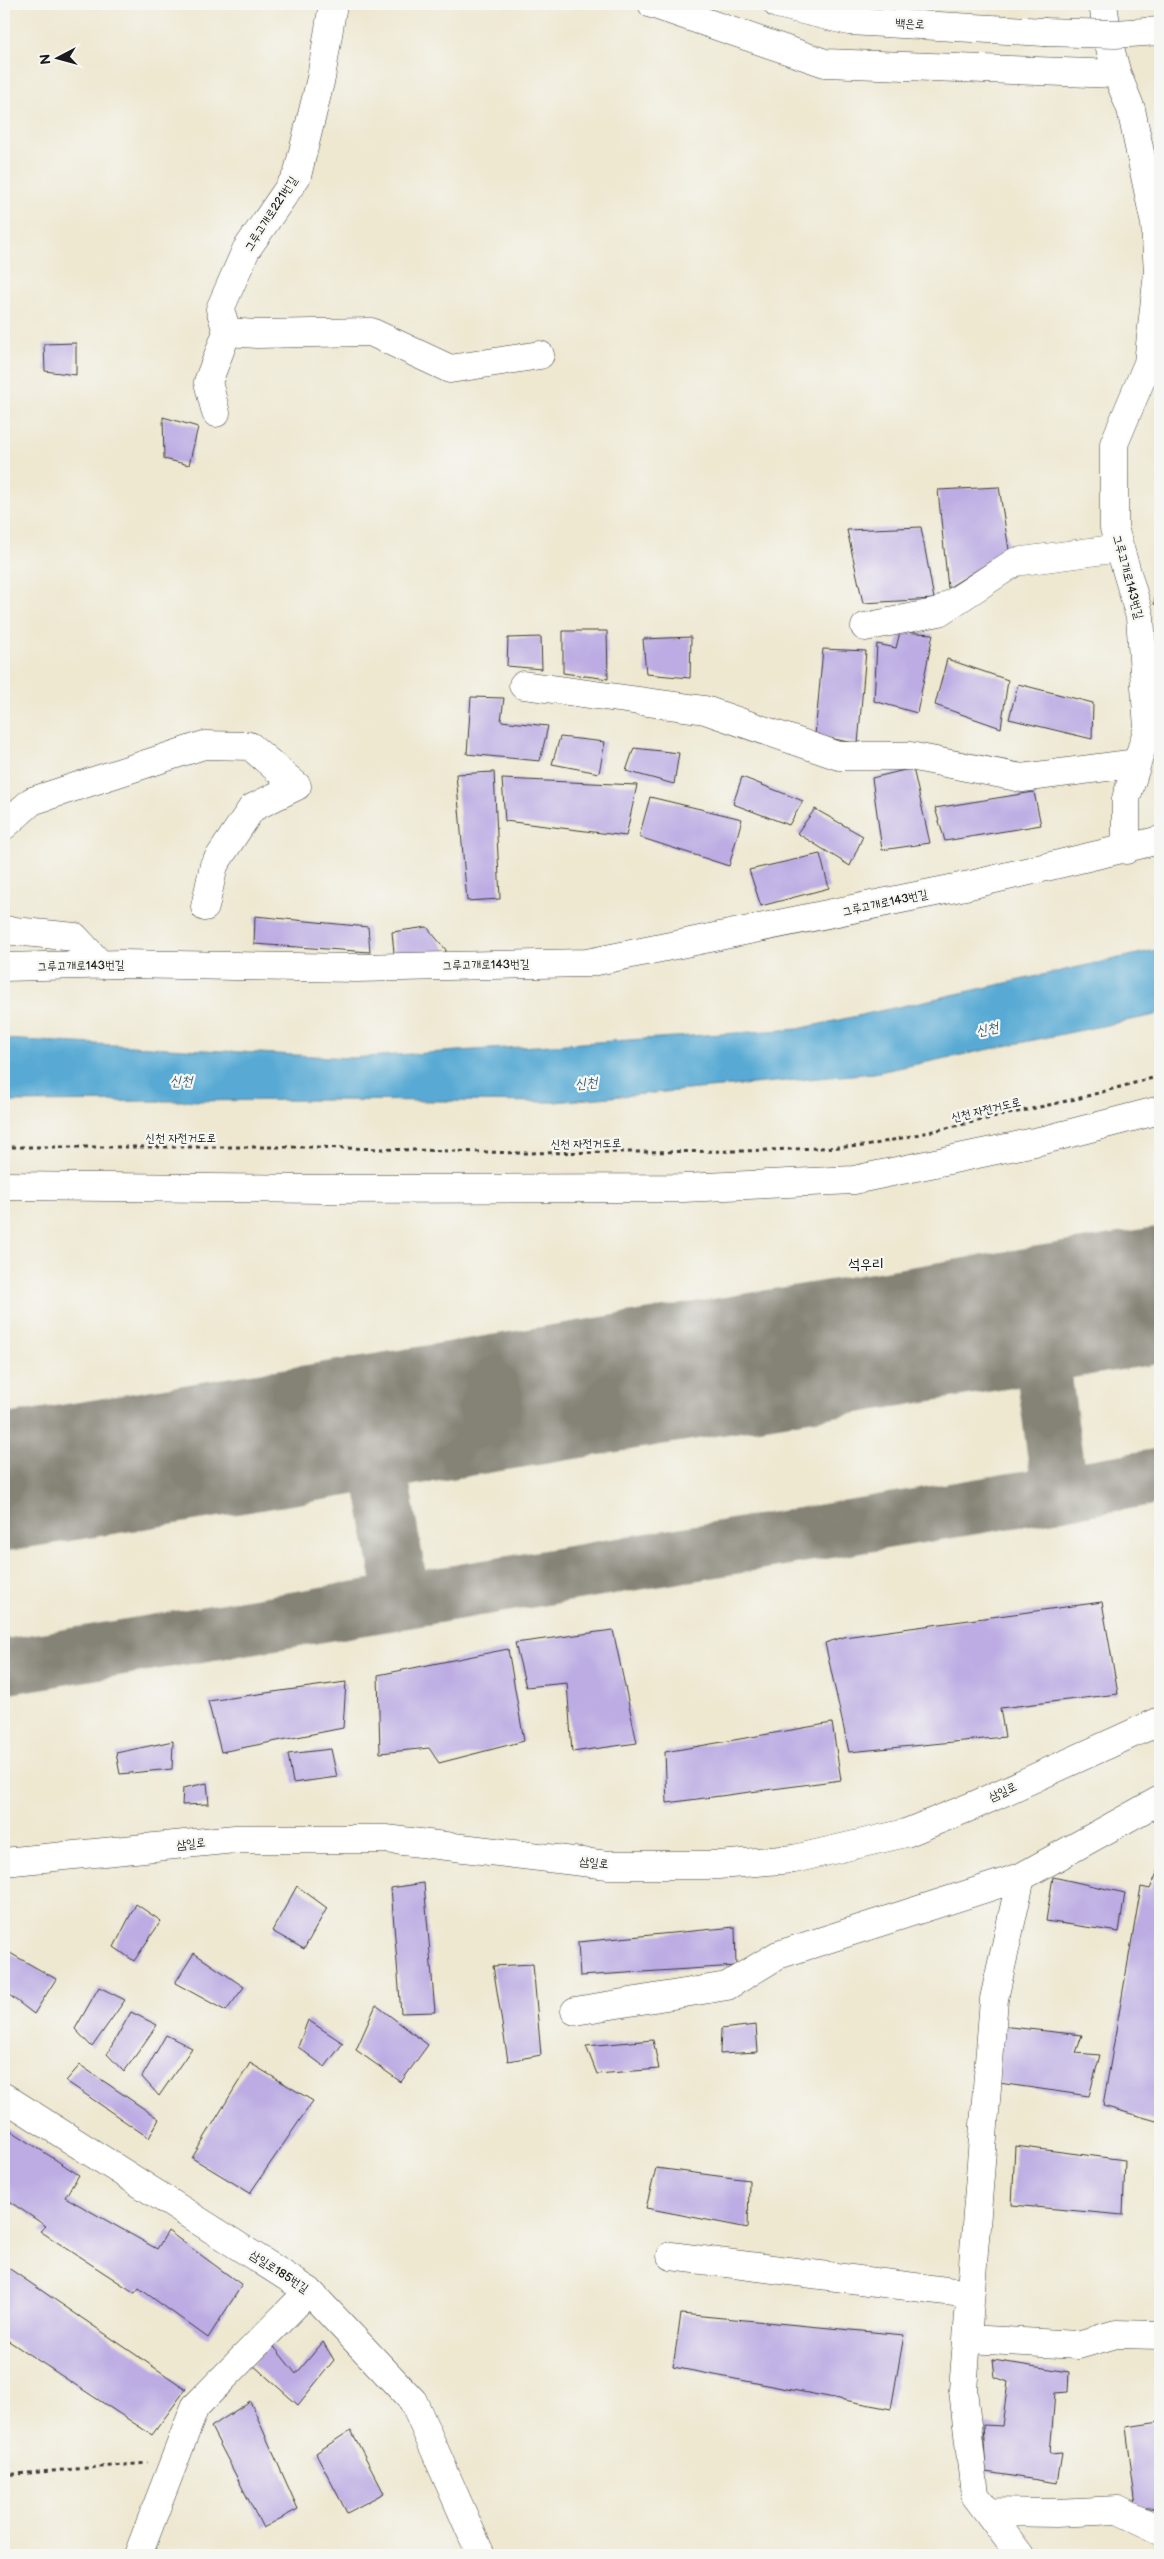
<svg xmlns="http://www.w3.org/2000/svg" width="1164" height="2559" font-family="'Balsamiq Sans','Poor Story',sans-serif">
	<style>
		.water { fill: #59aad4; stroke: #3a6378 }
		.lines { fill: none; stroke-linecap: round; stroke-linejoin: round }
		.taxiway { stroke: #858276; stroke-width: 55 }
		.runway { stroke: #858276; stroke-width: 136 }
		.building { fill: #bcace3 }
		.minor-casing { stroke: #3c3b37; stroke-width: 29 }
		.major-casing { stroke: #3c3b37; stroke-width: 29 }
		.path { stroke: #3c3b37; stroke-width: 3; stroke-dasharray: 4 4; stroke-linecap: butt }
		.minor { stroke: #fff; stroke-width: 28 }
		.major { stroke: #fff; stroke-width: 28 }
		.major-bridge-casing { stroke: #3c3b37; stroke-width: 29; stroke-linecap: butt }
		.major-bridge { stroke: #fff; stroke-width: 28 }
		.labels { text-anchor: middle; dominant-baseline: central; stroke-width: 4.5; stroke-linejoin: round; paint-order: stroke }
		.street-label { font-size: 12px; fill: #1c1c1c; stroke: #f6f6f2 }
		.water-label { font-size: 14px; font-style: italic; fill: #375c6f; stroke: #f6f6f2 }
		.quarter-label { font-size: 15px; fill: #1c1c1c; stroke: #f6f6f2 }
	</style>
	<rect width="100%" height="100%" fill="#f6f6f2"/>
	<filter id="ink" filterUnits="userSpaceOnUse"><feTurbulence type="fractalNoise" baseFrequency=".02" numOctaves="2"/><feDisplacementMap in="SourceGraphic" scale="10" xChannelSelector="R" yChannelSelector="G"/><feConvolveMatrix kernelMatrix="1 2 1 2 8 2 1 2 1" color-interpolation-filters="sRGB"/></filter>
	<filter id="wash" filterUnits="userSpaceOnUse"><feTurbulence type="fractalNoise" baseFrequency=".0096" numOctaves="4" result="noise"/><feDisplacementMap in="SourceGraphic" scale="20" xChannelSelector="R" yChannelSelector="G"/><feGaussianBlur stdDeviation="1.12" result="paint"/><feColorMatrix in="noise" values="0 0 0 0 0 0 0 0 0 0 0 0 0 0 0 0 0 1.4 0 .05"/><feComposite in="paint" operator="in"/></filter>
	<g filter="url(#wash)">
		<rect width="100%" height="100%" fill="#eee8d1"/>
		<!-- water -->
		<path class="water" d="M1160,949v65l-286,59 -319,29 -227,-2 -324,2v-63l346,19 448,-29z"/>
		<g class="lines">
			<!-- taxiway -->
			<path class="taxiway" d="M1036,1315l24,178
				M371,1423l32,178
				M4,1667l1156,-191"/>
			<!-- runway -->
			<path class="runway" d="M4,1483l1156,-188"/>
		</g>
		<g id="blocks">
			<!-- building -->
			<path class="building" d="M76,343v32l-31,-4 -1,-27z
				M163,417l35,10 -9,38 -25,-6z
				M999,487l10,63 -61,38 -10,-98z
				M921,527l13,72 -71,4 -16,-73z
				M1159,564h1v42l-6,-2z
				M563,631h44l1,48 -45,-6z
				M900,632l33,2 -16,79 -43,-12 3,-57 19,4z
				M541,637l1,32 -35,-3 1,-28z
				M691,637l-1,41 -44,-4 -3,-35z
				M823,649l43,2 -8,93 -43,-9z
				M947,659l61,21 -7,48 -66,-23z
				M1018,684l75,19 -1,36 -83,-20z
				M471,697l33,1 -3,23 47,5 -8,35 -73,-7z
				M560,737l45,5 -6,31 -47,-9z
				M634,748l45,5 -5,31 -48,-13z
				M913,768l17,75 -48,7 -10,-72z
				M494,772l6,127 -33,2 -11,-127z
				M742,777l61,24 -14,24 -56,-21z
				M502,779l135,6 -11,51 -121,-15z
				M1034,792l7,33 -96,16 -10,-33z
				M650,797l92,22 -13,47 -90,-29z
				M815,809l48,27 -13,30 -53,-33z
				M820,854l9,34 -68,18 -12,-36z
				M255,916l113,11 2,25 -116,-8z
				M427,927l19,23 -1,12 -50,1 -3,-31z
				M1102,1602l16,92 -118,14 5,29 -156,15 -24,-109 19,-6z
				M613,1630l24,113 -65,9 -5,-69 -41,4 -11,-44z
				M508,1649l16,92 -85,22 -10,-15 -49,5 -2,-78z
				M346,1682l-3,46 -122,24 -13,-51z
				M832,1723l9,57 -174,23 -2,-51z
				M173,1741l-1,28 -52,5 -4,-21z
				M331,1749l6,28 -44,6 -5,-29z
				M207,1783l2,21 -27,1 1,-17z
				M1160,1866v256l-57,-16 38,-219 9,2z
				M1053,1877l72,16 -6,39 -73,-11z
				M424,1883l11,129 -34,1 -10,-125z
				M297,1886l30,22 -23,41 -32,-18z
				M136,1904l25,17 -27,40 -20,-14z
				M735,1927l1,39 -156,10 -2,-34z
				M10,1953l46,26 -22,35 -30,-23v-29z
				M194,1953l50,34 -18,24 -51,-28z
				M533,1964l8,91 -33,6 -15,-95z
				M99,1987l26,13 -33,47 -17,-18z
				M376,2005l52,40 -27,37 -45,-32z
				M131,2012l26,13 -33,47 -17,-18z
				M308,2020l35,23 -18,24 -27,-20z
				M756,2025l2,27 -38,2 1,-25z
				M1001,2026l81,9 -6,18 24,2 -11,41 -90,-13z
				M166,2035l26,13 -33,48 -17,-19z
				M653,2040l6,29 -62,5 -11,-28z
				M250,2063l63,38 -63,92 -58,-35z
				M80,2065l79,54 -10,19 -83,-57z
				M4,2126l75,49 -14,22 92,52 11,-18 74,54 -34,53 -69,-50 -4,5 -95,-62 6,-5 -42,-28z
				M1015,2146l110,14 -2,55 -111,-10z
				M656,2168l93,12 -1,48 -102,-20z
				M4,2265l182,124 -34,46 -148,-97z
				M681,2314l223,21 -13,74 -218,-42z
				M323,2342l11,18 -36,45 -46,-41 19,-21 25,31z
				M993,2360l76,12 -1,20 -13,1 -5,61 12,-1 -5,30 -71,-11 -3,-47 19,1 6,-44 -13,-5z
				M250,2401l48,108 -35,19 -52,-101z
				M1160,2422v87l-24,-2 -10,-80z
				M351,2430l33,63 -37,20 -31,-60z"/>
		</g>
	</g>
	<g filter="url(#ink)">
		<use href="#blocks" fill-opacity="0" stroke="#3c3b37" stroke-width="1"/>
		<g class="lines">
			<defs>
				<path id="minor" d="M652,4l173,59 292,11
					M1103,4l6,40 8,30 14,35 24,115 3,48 -10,91 -34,81v84l26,89 8,111 -22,71v51
					M227,332l-7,-23 26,-59 51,-74 24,-98 12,-74
					M227,332l30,2 114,-2 79,37 90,-14
					M216,413l-8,-31 19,-50
					M865,627l74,-15 76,-50 105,-14
					M523,685l182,25 134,46h71l112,22 115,-15
					M4,826l28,-25 172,-56 46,1 47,40 -45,22 -38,57 -9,42
					M4,930l71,7 26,28
					M4,967l118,-3 235,4 230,-5 383,-78 190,-45
					M4,1186l323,3 356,-1 171,-8 190,-40 116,-30
					M575,2011l152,-25 51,-31 243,-78
					M4,2097l305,194 104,110 68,154
					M671,2256l299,38
					M967,2339l111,6 38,-11 44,1
					M988,2512l68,1 62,-3 42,20
					M138,2555l57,-148 114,-116
					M1020,2555l-45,-60 -12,-105 31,-391 27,-122 139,-77"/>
				<path id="major" d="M777,4l72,17 195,11
					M4,1862l231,-23h151l222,26h110l76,-6 112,-26 69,-28 185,-84"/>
			</defs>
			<!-- minor casing -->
			<use href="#minor" class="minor-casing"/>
			<!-- major casing -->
			<use href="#major" class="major-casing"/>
			<!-- path -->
			<path class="path" d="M4,1147h309l205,6 226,-2 122,-5 214,-48 80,-22
				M4,2475l144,-12"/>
			<!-- minor -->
			<use href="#minor" class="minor"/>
			<!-- major -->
			<use href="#major" class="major"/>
			<defs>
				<path id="major-bridge" d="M1044,32l71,2 45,-3"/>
			</defs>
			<!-- major-bridge casing -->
			<use href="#major-bridge" class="major-bridge-casing"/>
			<!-- major-bridge -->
			<use href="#major-bridge" class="major-bridge"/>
		</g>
	</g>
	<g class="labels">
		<!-- street labels -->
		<g class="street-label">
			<text transform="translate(910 24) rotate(3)">백은로</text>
			<text transform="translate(271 214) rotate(-57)">그루고개로221번길</text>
			<text transform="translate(1128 577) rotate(75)">그루고개로143번길</text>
			<text transform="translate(885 903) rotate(-12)">그루고개로143번길</text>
			<text transform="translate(486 965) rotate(-1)">그루고개로143번길</text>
			<text transform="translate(81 966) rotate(-1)">그루고개로143번길</text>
			<text transform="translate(986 1110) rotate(-13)">신천 자전거도로</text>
			<text x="181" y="1138">신천 자전거도로</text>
			<text transform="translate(586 1144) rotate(-1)">신천 자전거도로</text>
			<text transform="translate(1003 1792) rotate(-25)">삼일로</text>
			<text transform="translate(191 1844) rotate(-6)">삼일로</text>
			<text transform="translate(594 1863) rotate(6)">삼일로</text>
			<text transform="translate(279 2272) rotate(33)">삼일로185번길</text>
		</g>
		<!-- water labels -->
		<g class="water-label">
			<text transform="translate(987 1029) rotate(-12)">신천</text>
			<text transform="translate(181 1081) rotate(1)">신천</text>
			<text transform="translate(586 1083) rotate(-5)">신천</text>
		</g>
		<!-- quarter labels -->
		<g class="quarter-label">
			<text x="866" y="1264">석우리</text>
		</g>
	</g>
	<!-- margin -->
	<rect width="1164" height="2559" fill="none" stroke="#f6f6f2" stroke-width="20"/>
	<!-- north arrow -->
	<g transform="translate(58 58) rotate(264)" stroke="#f6f6f2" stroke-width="4" paint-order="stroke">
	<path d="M0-4L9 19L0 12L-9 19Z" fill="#1c1c1c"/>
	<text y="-8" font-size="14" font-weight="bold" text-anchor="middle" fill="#1c1c1c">N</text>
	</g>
</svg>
